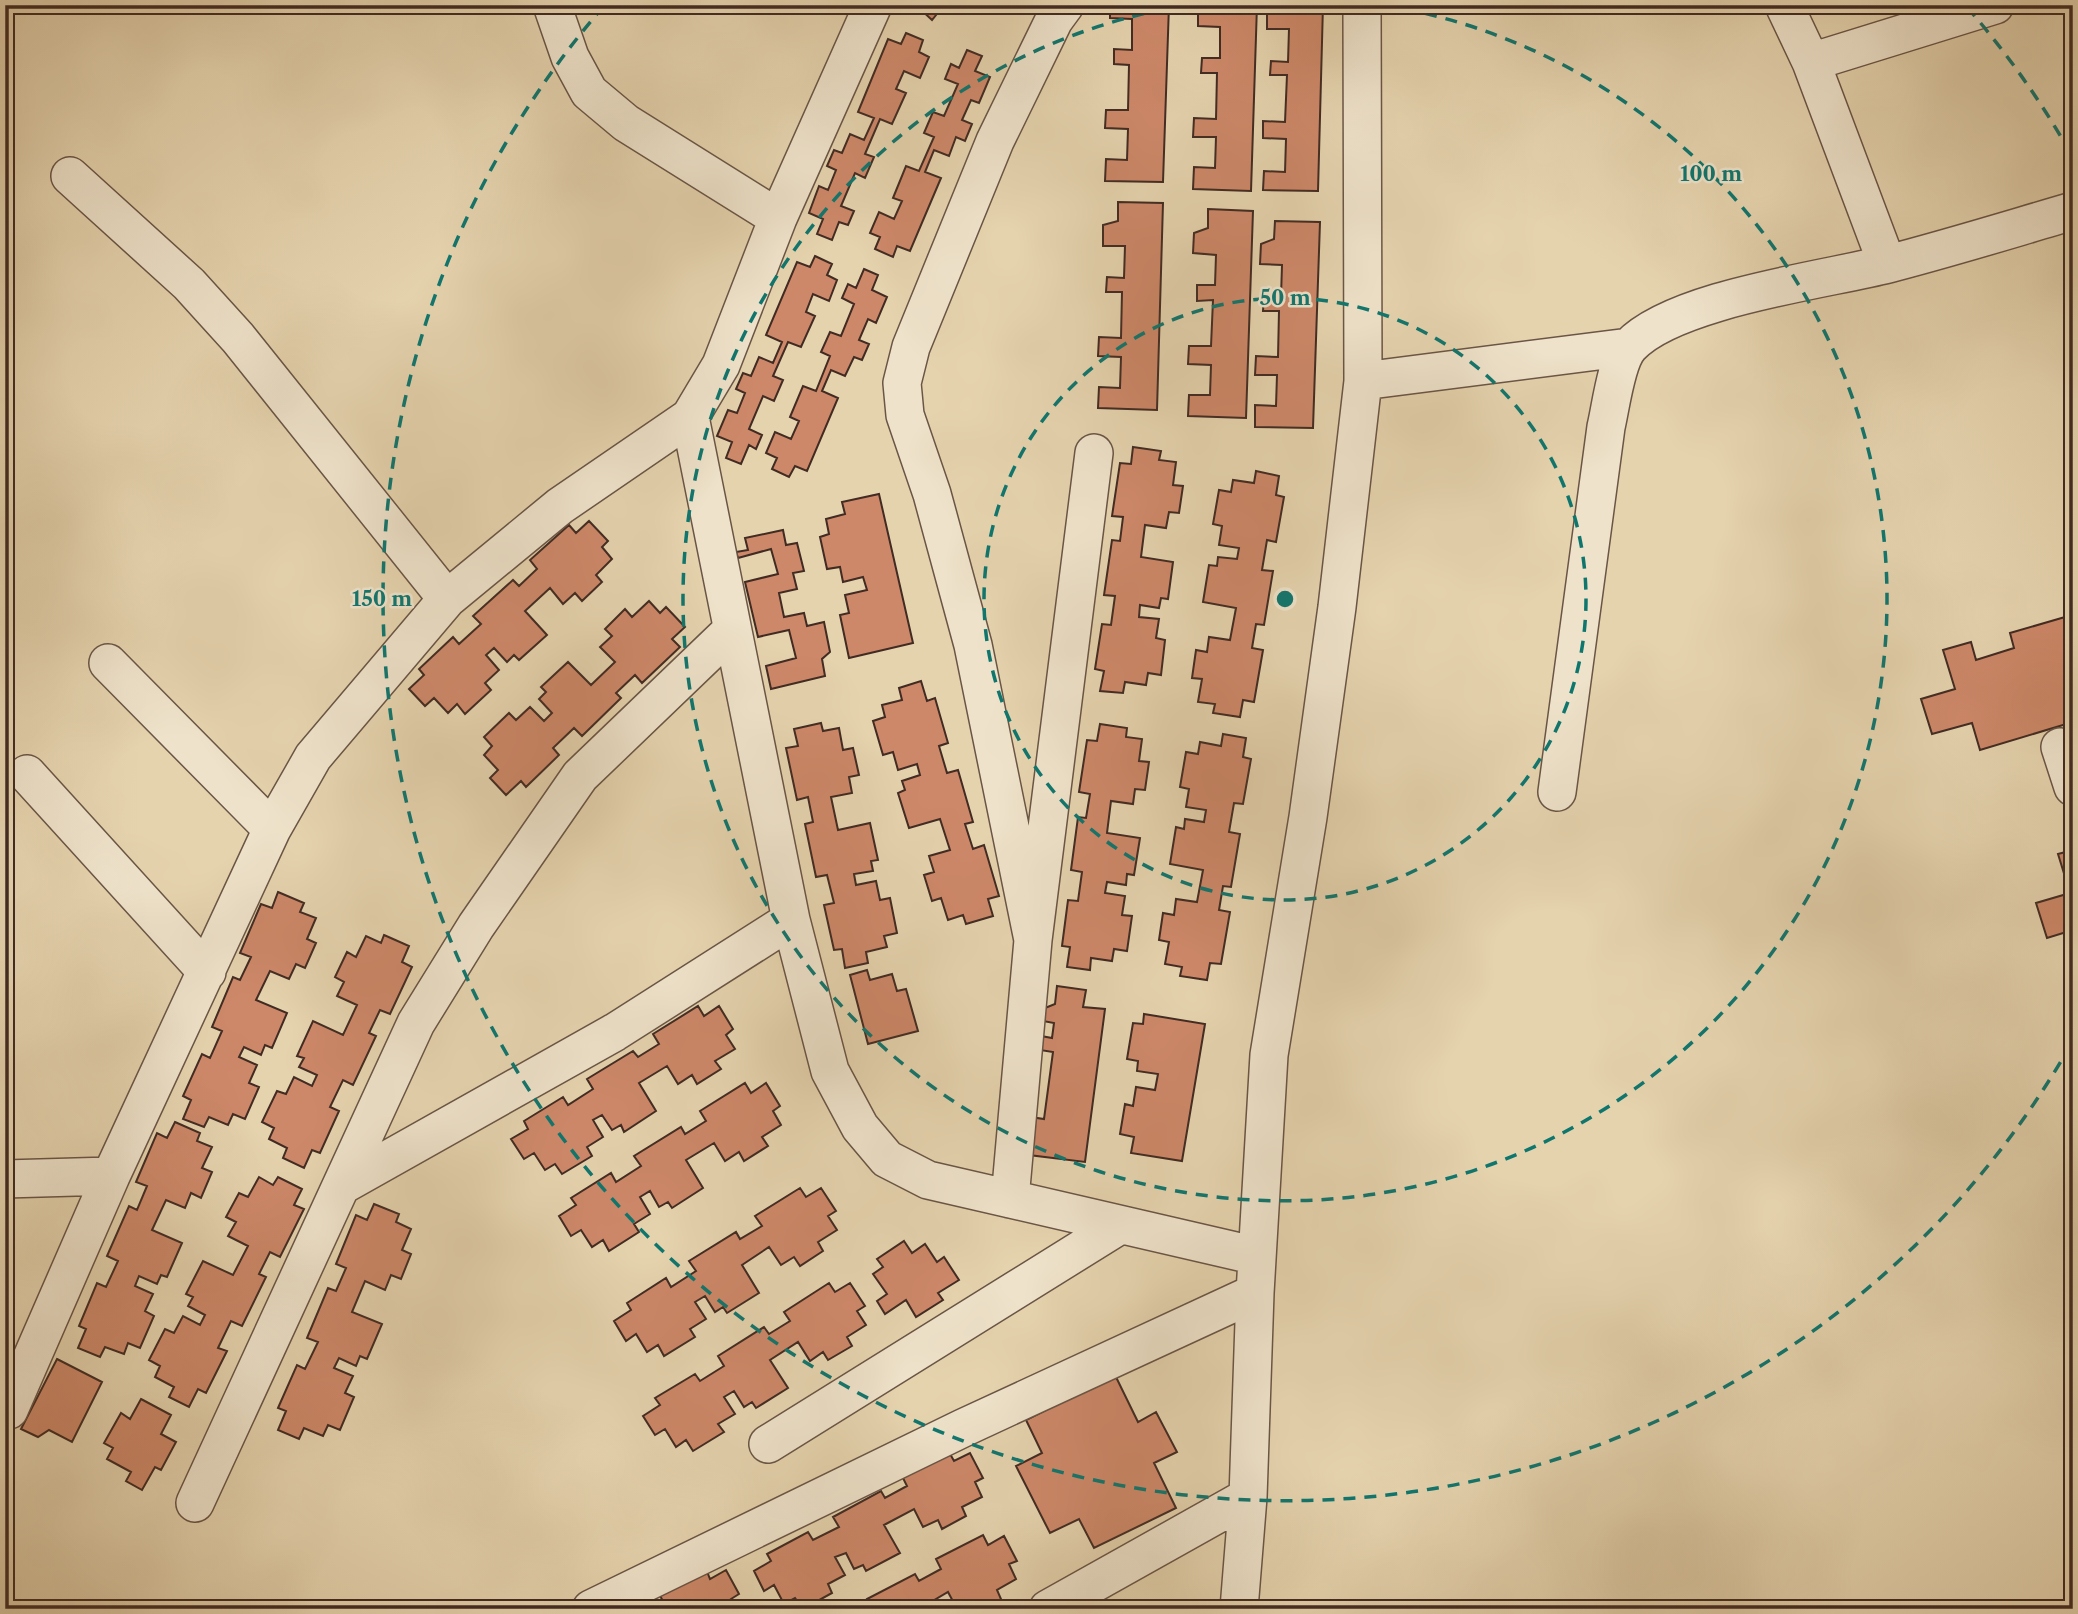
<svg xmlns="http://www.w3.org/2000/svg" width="2078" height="1614" font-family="'Libre Caslon Text',serif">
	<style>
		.building { fill: #cd8869; stroke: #412b23; stroke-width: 2 }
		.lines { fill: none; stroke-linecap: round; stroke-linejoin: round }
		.street-casing { stroke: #6a5546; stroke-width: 40 }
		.street { stroke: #eee2ca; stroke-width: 37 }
		.ring { fill: none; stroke: #0f766e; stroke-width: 3.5; stroke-dasharray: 12 9 }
		.centre { fill: #0f766e; stroke: #eee2ca; stroke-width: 3.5 }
		.ring-label { font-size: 21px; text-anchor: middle; font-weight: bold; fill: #0f766e; stroke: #eee2ca; stroke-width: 5; stroke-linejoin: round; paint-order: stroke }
	</style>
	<rect width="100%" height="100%" fill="#e5d3ae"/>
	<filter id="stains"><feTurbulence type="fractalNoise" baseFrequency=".00286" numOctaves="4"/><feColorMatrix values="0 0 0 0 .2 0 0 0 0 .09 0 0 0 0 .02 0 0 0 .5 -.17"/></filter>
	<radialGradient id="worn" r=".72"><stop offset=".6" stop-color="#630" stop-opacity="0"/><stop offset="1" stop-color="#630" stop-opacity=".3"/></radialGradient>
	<!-- building -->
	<path class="building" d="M923,5h21l-12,15 -12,-11z
		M1110,5h59l-6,177 -58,-1 1,-22 21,1 1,-31 -23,-1 1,-18h22l1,-45 -15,-1v-15l18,1v-31l-22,-1z
		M1257,5l-6,186 -58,-2 1,-22 21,1 1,-31h-23l1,-19 22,1 1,-46h-16l1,-15h18v-31l-22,-1v-20z
		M1276,5h47l-5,186 -55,-1 1,-19 21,1 1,-33 -23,-1v-17l22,1 2,-47h-17l1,-14 17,1 1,-33h-22v-21z
		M906,33l17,7 -4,12 10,5 -9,21 -16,-7 -8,18 10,4 -14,31 -12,-5 -15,35 9,3 -9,21 -10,-5 -14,33 13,5 -6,14 -9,-3 -7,18 -15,-6 6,-15 -14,-6 10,-27 9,4 8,-20 -9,-4 7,-16 8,3 8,-19 14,6 10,-22 -16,-6 30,-73 13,5z
		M967,50l15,6 -7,15 15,6 -11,26 -8,-3 -9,20 10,4 -7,17 -9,-4 -7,19 -15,-6 -9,22 16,6 -31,73 -13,-5 -4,11 -18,-8 5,-12 -10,-4 9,-21 15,7 8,-18 -9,-3 13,-32 13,5 15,-34 -10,-4 9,-21 11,4 14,-32 -13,-5 6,-15 8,4z
		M1118,202l45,1 -6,207 -59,-2 1,-21 21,1 1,-31 -23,-1 1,-19 22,1 1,-46h-16l1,-15 17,1 1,-32h-22v-21l15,-4z
		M1208,209l45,2 -7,207 -58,-2 1,-21h21l1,-30 -23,-1 1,-18h22l2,-46 -16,1v-16h18l1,-30 -23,-2 1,-20 14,-5z
		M1275,221l45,1 -7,206 -58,-1v-22l21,1 1,-31h-22l1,-19 22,1 1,-46h-16l1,-15 17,1 1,-32 -22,-1 1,-20 13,-5z
		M815,256l17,8 -5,11 10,5 -8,21 -16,-7 -7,18 9,4 -14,31 -13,-5 -15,34 10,4 -9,21 -11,-5 -14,33 13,6 -6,14 -7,-4 -8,19 -15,-6 6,-16 -15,-6 11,-26 9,3 8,-20 -9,-4 7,-16 8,3 8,-19 14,6 9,-21 -16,-7 31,-73 13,5z
		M864,269l14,6 -6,15 15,7 -11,26 -8,-4 -9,21 10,4 -7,16 -8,-3 -9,19 -14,-6 -9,21 16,7 -31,73 -12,-5 -6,11 -17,-8 5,-11 -11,-5 9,-21 16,7 8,-18 -9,-4 13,-31 13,5 14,-35 -9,-4 9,-20 11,4 13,-32 -12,-6 6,-14 8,4z
		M1133,447l28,4 -2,9 17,2 -3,23 10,1 -4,27 -10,-1 -3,16 -21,-3 -4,32 32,5 -5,37 -7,-1 -2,10 -19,-3 -1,12 20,2 -3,19 9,2 -4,35 -13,-2 -2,12 -21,-3 -2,11 -23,-2 4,-20 -9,-2 7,-45 9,1 4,-29 -11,-1 8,-55 8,1 3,-24 -11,-1 8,-53 11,1z
		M1256,471l23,5 -3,19 8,2 -8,45 -9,-2 -5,30 11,1 -9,54 -8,-1 -4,24 11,2 -9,52 -11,-2 -3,17 -27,-4 2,-9 -17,-2 4,-23 -10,-1 4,-28 11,2 2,-15 21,3 6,-32 -33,-6 6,-37 8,1 1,-9 19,2 2,-11 -20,-3 3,-19 -9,-2 6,-34 12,2 2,-12 21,3z
		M879,494l34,149 -64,15 -9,-43 9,-2 -4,-18 22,-5 -4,-13 -20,5 -3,-15 -13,2 -7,-32 9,-3 -3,-15 19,-5 -3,-12z
		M589,521l19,20 -6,6 10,12 -16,16 6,7 -20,19 -7,-8 -12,11 -13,-16 -25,23 22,24 -28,25 -5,-5 -7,7 -13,-14 -8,7 13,15 -14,13 6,7 -26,24 -8,-10 -9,9 -14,-15 -9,8 -16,-17 15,-14 -5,-6 34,-32 6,7 22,-20 -8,-8 40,-36 6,6 18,-17 -7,-9 39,-35 7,8z
		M783,530l3,15 11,-2 7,28 -11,2 4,16 -18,4 5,24 20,-4 3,13 17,-4 6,30 -8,7 3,17 -54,13 -5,-23 30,-8 -7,-28 -31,7 -13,-55 33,-8 -7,-25 -33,9 -2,-6 12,-2 -3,-12z
		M649,601l11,12 6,-6 19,20 -13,12 8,8 -38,36 -7,-8 -19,18 5,5 -39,38 -8,-8 -21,20 6,7 -33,32 -5,-6 -15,14 -16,-17 8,-8 -14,-15 8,-9 -8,-9 25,-24 7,7 14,-13 14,14 8,-8 -13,-14 7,-7 -5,-5 27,-25 23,23 24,-23 -15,-15 12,-11 -7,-7 20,-20 7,8z
		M2065,617l4,12 4,-2v95l-93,28 -8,-27 -40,11 -11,-35 34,-10 -12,-39 28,-8 5,18 38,-12 -4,-15z
		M921,681l6,20 8,-3 13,45 -9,3 8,27 11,-3 15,52 -8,2 8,25 11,-4 15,51 -11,3 5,17 -27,8 -3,-9 -15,5 -7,-22 -9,3 -8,-26 10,-3 -5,-16 21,-6 -10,-31 -31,9 -11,-35 7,-3 -3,-9 18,-6 -3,-11 -19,6 -5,-18 -10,3 -10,-34 12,-4 -3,-12 20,-5 -3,-12z
		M821,723l2,8 16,-3 4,22 10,-2 6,27 -10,2 3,16 -21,4 7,33 32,-7 8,37 -7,1 2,10 -19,3 2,11 20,-4 4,19 10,-2 7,35 -13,3 3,11 -21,5 2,11 -23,5 -3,-19 -8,1 -10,-45 10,-2 -7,-28 -11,2 -11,-53 8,-2 -5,-25 -11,3 -11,-52 12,-2 -4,-17z
		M1100,724l27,4 -1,9 16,2 -3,22 10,1 -4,28 -10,-1 -2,15 -22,-3 -4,32 33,5 -6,37 -7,-1 -1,11 -19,-3 -2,11 20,3 -3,19 10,1 -5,35 -13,-2 -2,12 -21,-3 -1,12 -23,-3 3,-20 -8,-1 6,-46 10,1 4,-29 -11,-2 7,-53 8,1 4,-24 -11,-2 8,-52 10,1z
		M1223,734l23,4 -3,19 8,2 -8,45 -9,-1 -5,29 11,2 -9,53 -8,-1 -4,24 11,2 -9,52 -11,-1 -3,17 -27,-4 2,-9 -17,-3 4,-22 -10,-2 4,-27 11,2 2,-16 21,3 6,-32 -33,-6 6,-37 8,2 1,-10 19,3 2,-12 -20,-3 3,-18 -9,-2 6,-35 12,2 2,-12 21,4z
		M2073,850v80l-26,8 -11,-35 34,-10 -12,-39z
		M278,892l26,11 -4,9 16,6 -9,21 9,4 -11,25 -9,-4 -7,15 -19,-8 -14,29 31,13 -15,35 -7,-3 -4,10 -17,-8 -5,10 18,8 -8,18 10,4 -14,32 -12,-5 -5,11 -19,-8 -5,10 -21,-8 8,-19 -8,-4 19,-42 8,4 12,-27 -10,-4 21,-50 7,3 11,-23 -11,-4 21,-49 11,4z
		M384,935l25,11 -7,16 10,5 -22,47 -10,-4 -11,23 7,3 -23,49 -10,-5 -13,27 9,4 -19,42 -8,-3 -8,18 -21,-10 4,-10 -18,-9 5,-11 -12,-6 15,-31 9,3 8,-17 18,9 5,-11 -18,-8 5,-9 -7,-2 16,-35 30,14 14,-30 -20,-9 7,-14 -9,-5 12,-25 9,5 10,-21 15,7z
		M867,970l3,10 22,-6 5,17 9,-2 12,42 -50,13 -18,-69z
		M1057,986l29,4 -3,17 22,2 -20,153 -56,-7 -5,-39 20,3 9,-67 -13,-2 1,-14 11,2 2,-15 -11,-2 2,-13 10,-4z
		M698,1006l6,10 15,-10 14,23 -7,6 9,14 -20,12 6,8 -24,15 -5,-9 -14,9 -11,-18 -28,17 17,28 -32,21 -3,-7 -9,5 -10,-15 -9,5 10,17 -16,10 5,9 -30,18 -7,-10 -10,6 -11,-17 -10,6 -13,-20 17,-10 -4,-8 39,-24 5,8 25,-16 -6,-10 46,-28 5,6 21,-13 -6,-10z
		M1144,1014l61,10 -23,137 -51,-8 3,-16 -14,-3 5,-30 8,2 3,-19 19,3 3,-16 -21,-3 1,-10 -11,-2 6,-36 10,1z
		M745,1083l6,10 15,-10 14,23 -7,5 8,14 -19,12 6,9 -24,15 -5,-9 -14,9 -11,-18 -28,17 17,28 -31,20 -4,-6 -9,5 -9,-16 -10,6 10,17 -16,10 5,8 -30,19 -6,-11 -11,7 -11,-17 -10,6 -12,-20 17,-11 -5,-7 40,-25 5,9 25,-16 -7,-10 47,-29 4,7 21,-13 -6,-10z
		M175,1122l25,11 -3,8 15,6 -10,21 10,4 -11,26 -10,-5 -6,15 -19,-8 -14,30 30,13 -15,34 -6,-2 -4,9 -18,-8 -4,10 18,8 -8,17 9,5 -14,32 -12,-5 -4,11 -19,-7 -5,10 -22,-9 8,-19 -7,-3 18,-43 9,4 12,-26 -11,-5 22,-50 8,4 10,-24 -11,-4 21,-49 10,5z
		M259,1177l14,8 5,-8 24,12 -8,16 10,4 -24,48 -10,-5 -11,22 7,3 -24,49 -11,-5 -13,27 9,3 -21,42 -8,-4 -9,18 -20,-10 5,-10 -19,-10 5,-11 -11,-6 16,-31 9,4 9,-17 17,9 5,-10 -17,-9 5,-9 -7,-3 17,-33 30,14 15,-29 -20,-10 8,-14 -10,-5 13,-24 9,4z
		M800,1188l6,9 15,-9 15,23 -8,5 9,14 -19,12 5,9 -23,15 -6,-9 -13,8 -12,-18 -27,18 17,28 -32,20 -4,-6 -8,5 -10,-16 -10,6 11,17 -16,10 5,8 -31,19 -6,-11 -11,7 -11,-18 -10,7 -12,-20 17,-11 -4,-7 39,-25 5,9 25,-16 -7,-10 47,-29 4,7 22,-13 -7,-10z
		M374,1204l25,10 -3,8 15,7 -9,21 9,4 -10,25 -10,-4 -6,15 -20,-9 -13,31 30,12 -15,35 -7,-3 -4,10 -17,-8 -5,10 19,8 -8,17 9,4 -14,33 -12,-5 -5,11 -19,-8 -5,11 -21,-9 8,-19 -8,-3 19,-43 8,4 13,-27 -11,-4 21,-50 8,3 10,-23 -10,-4 20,-49 11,5z
		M904,1241l8,12 13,-9 12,18 7,-5 15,23 -21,13 5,7 -27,17 -10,-17 -21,14 -8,-13 10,-7 -14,-20 10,-7 -6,-8z
		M829,1283l6,9 15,-9 15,23 -8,5 9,14 -19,12 5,9 -24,14 -5,-8 -13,9 -12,-19 -28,18 18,28 -32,20 -4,-6 -8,5 -10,-16 -10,6 11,17 -17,10 6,8 -31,19 -7,-11 -10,7 -11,-18 -10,6 -12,-19 17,-11 -5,-7 40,-24 5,7 24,-15 -6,-10 46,-29 5,7 21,-13 -6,-9z
		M57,1359l45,23 -30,60 -23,-12 -11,7 -17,-8z
		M1115,1375l23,47 18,-10 21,40 -23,11 22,45 -82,40 -15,-29 -29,14 -34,-67 26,-13 -16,-33z
		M141,1399l30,16 -10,19 15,8 -15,28 -6,-3 -13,23 -16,-9 5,-9 -24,-13 6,-11 -9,-5 17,-30 9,6z
		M949,1452l5,9 16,-8 13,25 -8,4 7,15 -20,10 4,9 -24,13 -4,-9 -15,7 -9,-18 -30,16 16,28 -34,18 -3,-6 -9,4 -8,-16 -11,4 10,18 -17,9 4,9 -29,16 -8,-11 -11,6 -10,-19 -10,6 -10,-20 17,-10 -4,-7 41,-22 5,8 26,-13 -6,-10 48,-26 4,7 22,-12 -5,-10z
		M983,1535l5,10 16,-9 13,25 -8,3 7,15 -19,11 4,9 -18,10h-8l-3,-6 -15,6 -9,-17 -29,17h-47l-5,-10 48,-25 4,7 22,-12 -5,-10z
		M706,1569l4,10 16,-9 13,24 -8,5 6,10h-83l10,-6 -5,-9z"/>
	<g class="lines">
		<defs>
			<path id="street" d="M552,5l18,52 19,35 37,31 152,95
				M1784,5l27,57 76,202
				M1811,62l184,-57
				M70,176l119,108 49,54 209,261
				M1363,381l266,-34
				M690,417l101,503 39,151 30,56 27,32 41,21 329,76
				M108,663l164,166
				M2060,747l13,40
				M27,774l180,198
				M1557,792l49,-365c5,-21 10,-66 24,-81 44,-47 194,-66 258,-82 62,-16 123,-35 185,-53
				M1033,940l-60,-295 -41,-151 -27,-79 -3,-32 9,-36 84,-206 59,-121 11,-15
				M5,1179l106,-3
				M341,1186l274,-154 176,-112
				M1010,1199l23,-259 61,-487
				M9,1410l102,-234 161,-347 41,-72 134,-158 113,-93 130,-89 31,-52 57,-147 95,-213
				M768,1444l352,-219
				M195,1503l221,-480 60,-97 104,-150 151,-145
				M591,1609l372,-181 292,-135
				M1048,1609l200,-112
				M1239,1609l9,-112 7,-204 14,-238 39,-238 29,-210 26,-226 -1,-376"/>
		</defs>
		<!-- street casing -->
		<use href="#street" class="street-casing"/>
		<!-- street -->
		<use href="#street" class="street"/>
	</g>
	<!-- distance rings -->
	<g class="ring">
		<circle cx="1285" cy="599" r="301"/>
		<path d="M1384 5A602 602 0 1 1 1186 5"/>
		<path d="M2071 1044A903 903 0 1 1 603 7M1967 7A903 903 0 0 1 2071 154"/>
	</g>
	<circle cx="1285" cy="599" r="10" class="centre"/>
	<g class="ring-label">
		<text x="1711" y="181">100 m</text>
		<text x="1285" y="305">50 m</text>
		<text x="382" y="606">150 m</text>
	</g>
	<!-- margin -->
	<rect width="2078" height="1614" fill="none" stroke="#e5d3ae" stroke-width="28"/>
	<rect x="7" y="7" width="2064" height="1600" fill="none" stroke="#412b23" stroke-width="3.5"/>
	<rect x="14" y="14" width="2050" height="1586" fill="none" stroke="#412b23" stroke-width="2"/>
	<rect width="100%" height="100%" filter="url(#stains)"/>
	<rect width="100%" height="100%" fill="url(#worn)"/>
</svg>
